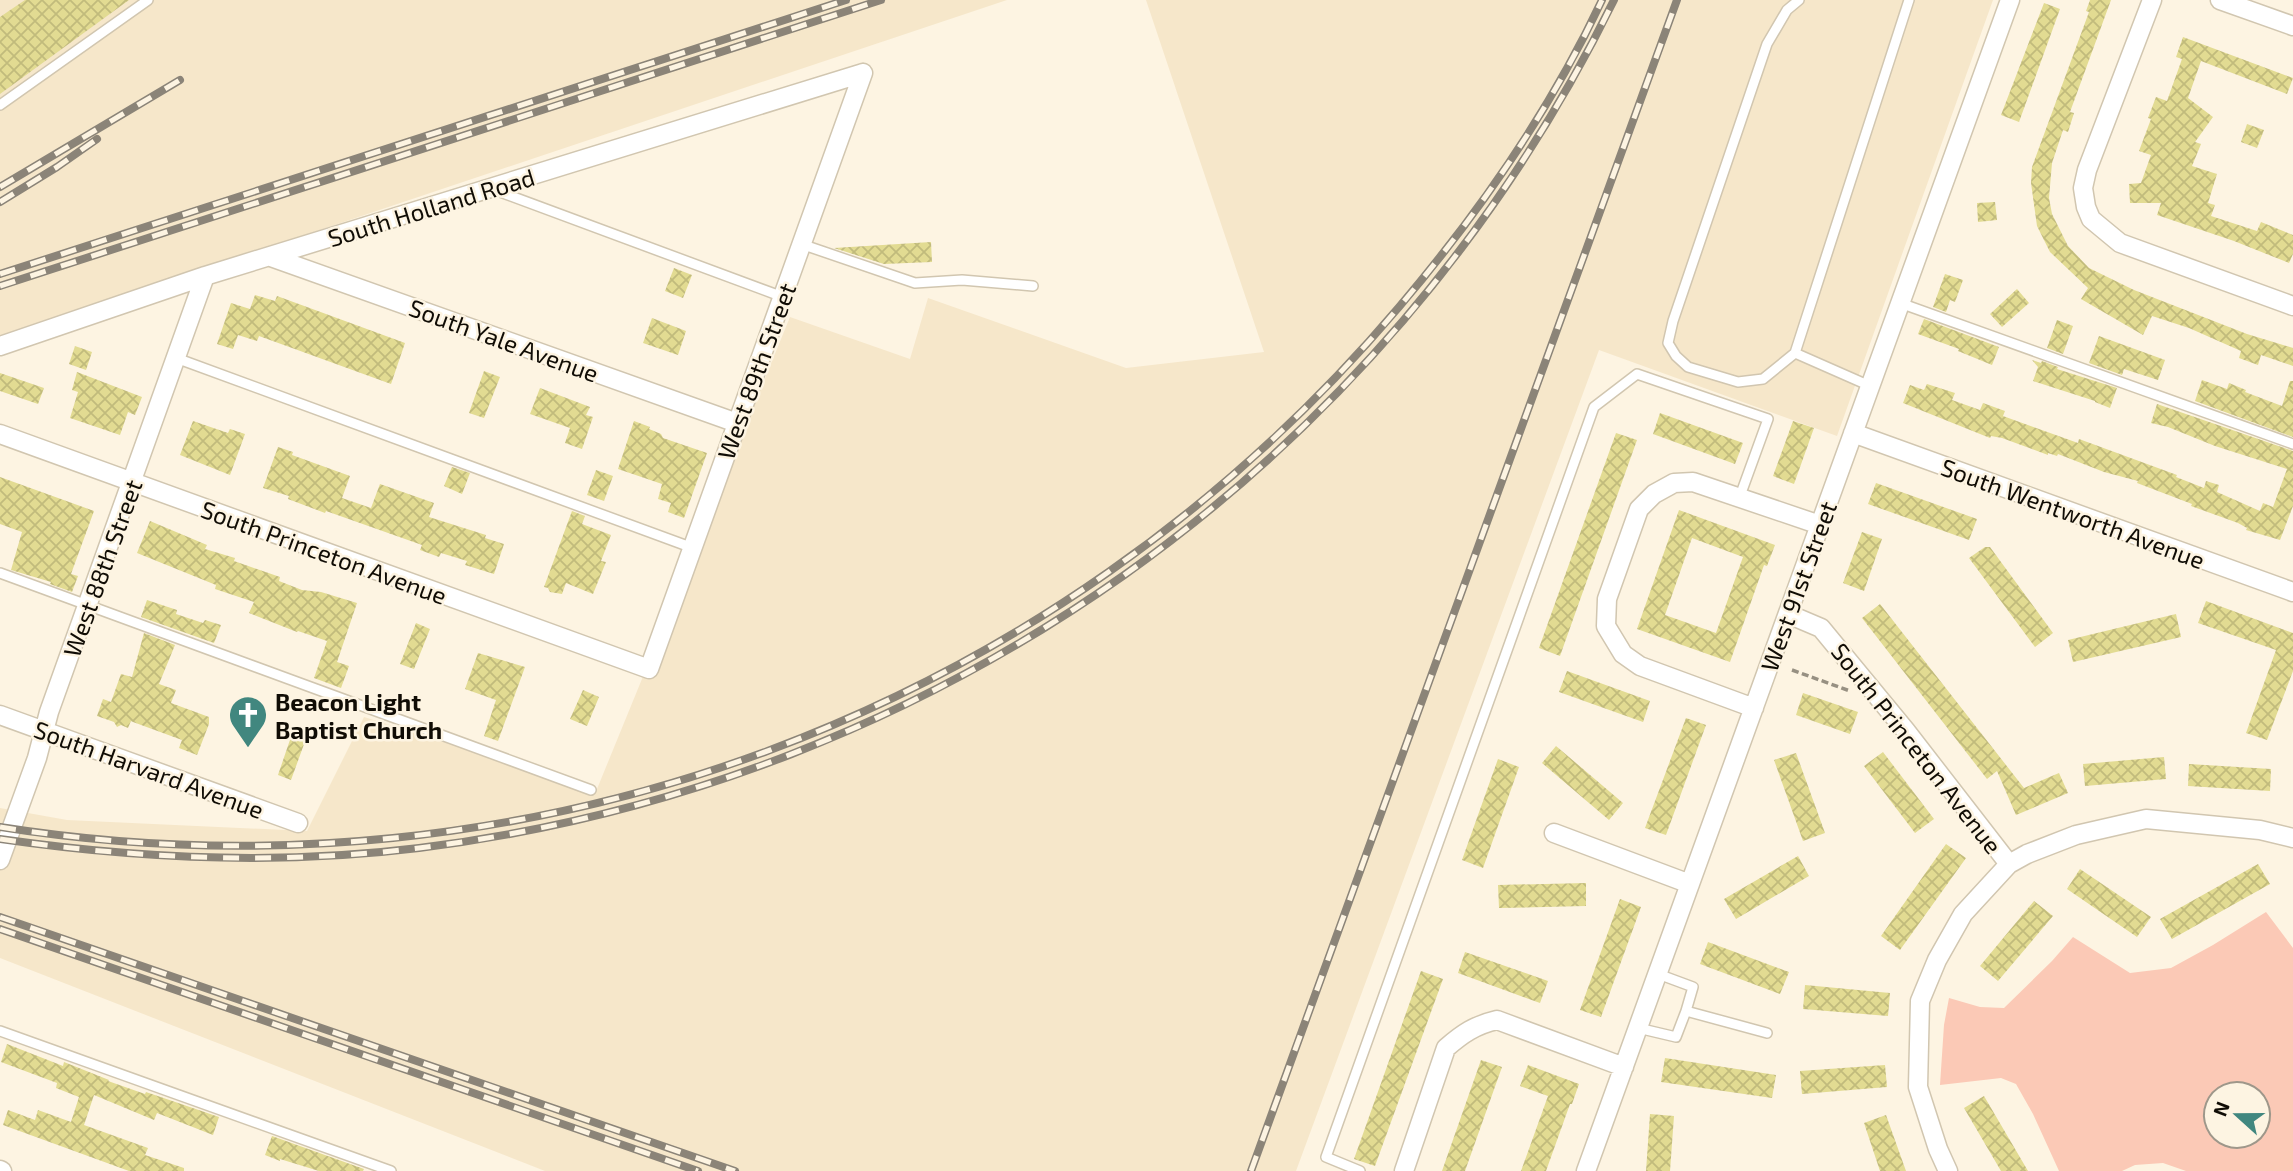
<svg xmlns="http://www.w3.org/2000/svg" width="2293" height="1171" font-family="'Exo 2',sans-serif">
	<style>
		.built { fill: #f6e7ca }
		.grass { fill: #fbc9b6; fill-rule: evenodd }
		.building { fill: url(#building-cross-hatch); fill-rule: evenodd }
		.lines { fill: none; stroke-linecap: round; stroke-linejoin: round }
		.service-casing { stroke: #d1c6b0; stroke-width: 12 }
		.minor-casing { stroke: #d1c6b0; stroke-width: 21 }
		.path { stroke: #979082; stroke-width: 3.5; stroke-dasharray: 7 3.5; stroke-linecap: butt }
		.service { stroke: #fff; stroke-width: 9 }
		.minor { stroke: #fff; stroke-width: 18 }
		.rail-casing { stroke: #8b8478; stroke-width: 8 }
		.rail { stroke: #fdf4e2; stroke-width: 5; stroke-dasharray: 16; stroke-linecap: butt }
		.labels { text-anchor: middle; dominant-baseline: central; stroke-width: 5; stroke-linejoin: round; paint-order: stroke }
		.street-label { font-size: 24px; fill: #100c05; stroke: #fdf4e2 }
		.poi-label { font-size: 24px; font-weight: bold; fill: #100c05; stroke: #fdf4e2; text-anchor: start }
	</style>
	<defs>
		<pattern id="building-cross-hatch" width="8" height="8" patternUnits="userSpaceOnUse" patternTransform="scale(1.75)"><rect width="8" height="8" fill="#e2db92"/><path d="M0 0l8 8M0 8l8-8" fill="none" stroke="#c1bb7c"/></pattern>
	</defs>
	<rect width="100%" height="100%" fill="#fdf4e2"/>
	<!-- built -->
	<path class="built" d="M0,0h1007l-1007,337z
		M1146,0h847l-156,436 -238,-86 -303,821h-751l-545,-213v-150l67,12 240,11 57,-114 233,72 193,-472 120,42 18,-61 198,70 138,-16z"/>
	<!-- grass -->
	<path class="grass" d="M2266,912l27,36v223h-107l-23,-8 -28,2 -13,6h-63l-26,-57 -17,-30 -15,-6 -61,7 4,-60 5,-27 31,9 24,1 48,-47 21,-24 57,36 41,-5 42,-23zM2216,1094h42v42h-42z"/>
	<!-- building -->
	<path class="building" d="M25,0h104l-129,94v-77z
		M2090,0h21l-41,112 4,1 -6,19 -5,-2 -11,33 -3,35 3,16 16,32 21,22 45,22 113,44 46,14v18l-32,-11 -3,10 -19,-7 2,-7 -52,-23 -37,-12 -9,19 -62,-36 7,-11 -38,-36 -13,-26 -6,-43 1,-16 57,-155 -3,-1z
		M2044,3l16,6 -41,113 -18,-7z
		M2183,37l110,41 -6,16 -86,-33 -13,37 25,19 -18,25 6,2 -9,22 25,8 -9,29 7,2 -4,11 46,15 4,-9 32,13v19l-4,9 -55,-22 -77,-26 4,-12h-31l-1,-19 12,-1 10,-28 -12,-4 12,-32 -3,-1 8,-21 11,4 15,-42 -6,-2z
		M2247,124l17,6 -7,18 -16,-6z
		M1995,202l2,18 -19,2 -1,-19z
		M931,242l1,20 -48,2 -50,-16z
		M674,268l18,7 -9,23 -18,-7z
		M1945,274l18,6 -8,22 -5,-2 -4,12 -13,-5z
		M2017,289l12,14 -27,24 -12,-13z
		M255,295l20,6 2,-5 128,47 -14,41 -132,-48 -2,5 -19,-6 -5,14 -16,-5 14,-41 19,6z
		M652,318l34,13 -8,24 -35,-12z
		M1924,319l75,28 -7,18 -34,-14 1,-2 -41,-15z
		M2057,320l16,6 -10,28 -16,-6z
		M2099,336l66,24 -7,20 -34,-11 -2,6 -33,-12z
		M75,346l17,6 -6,18 -17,-6z
		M2032,360l9,3 1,-2 16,6 -1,2 60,19 -7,20 -15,-6v-1l-62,-20 5,-14z
		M484,371l16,6 -16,41 -15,-5z
		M77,372l65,25 -7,18 -7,-3 -8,23 -50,-17 8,-26 -6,-2z
		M0,373l44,15 -6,16 -38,-13z
		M2202,380l25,9 2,-6 17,7 -1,2 37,14 8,-25h3v56l-98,-36z
		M1927,384l28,9 -3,7 28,10 3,-7 22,8 -2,5 75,27 1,-4 98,36 -1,2 28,11 2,-7 13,4 -2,7 43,19 3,-8 10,4 14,-38 -72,-23 -47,-19 -17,-4 6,-19 136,47v55l-13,34 -34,-10 1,-2 -9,-5 -47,-17 1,-2 -55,-21 1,-2 -34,-9 -46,-18 -1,2 -9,-3v2l-46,-17 -11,-2 -1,2 -87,-35 7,-18 14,5z
		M540,388l50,19 -4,8 7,2 -11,32 -17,-6 5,-15 -40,-14z
		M1660,413l83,30 -8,21 -82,-30z
		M193,421l35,12 2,-4 15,5 -15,41 -50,-20z
		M634,421l16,6 -1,2 12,5 2,4 44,15 -23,65 -16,-6 3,-9 -13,-4 4,-15 -44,-15z
		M1793,421l21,7 -20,56 -21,-8z
		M1616,433l21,7 -77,216 -21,-8z
		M278,447l15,5 -1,3 58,21 -8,22 29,10 9,-24 54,19 -5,14 57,18 -1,3 19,6 -10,30 -29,-9 2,-4 -26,-8 -2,4 -19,-7 2,-5 -96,-34 -1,2 -37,-14 1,-3 -26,-8z
		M452,467l18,6 -8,21 -18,-8z
		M596,470l17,6 -9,25 -17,-6z
		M0,477l94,34 -23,63 7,2 -6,16 -22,-8 1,-2 -40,-12 11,-38 -22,-8z
		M1876,483l101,36 -8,21 -101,-36z
		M1679,510l96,35 -8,21 -3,-1 -34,97 -93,-33zM1692,538l51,19 -27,76 -51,-18z
		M572,511l13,5 -3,8 29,11 -10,26 5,1 -13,32 -27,-11 -4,11 -12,-2 -2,-4 -4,-1z
		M150,521l57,24 -2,4 30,9 -1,3 46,16 -1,4 23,9 19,2 36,11 -20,59 12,4 -8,22 -27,-10 13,-37 -29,-10 -1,1 -48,-19 5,-11 -39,-13 1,-4 -79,-32z
		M1862,532l20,7 -18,52 -21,-8z
		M1985,547h5l63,86 -18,14 -66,-89z
		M147,600l30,10 -1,4 27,9 2,-3 16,5 -7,18 -73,-26z
		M2206,601l87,32v38l-26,69 -21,-7 30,-83 -78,-27z
		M1880,604l144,184 35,-15 9,20 -52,22 -19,-44 -10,8 -125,-161z
		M2176,614l5,23 -108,25 -5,-22z
		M416,623l14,6 -16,40 -14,-5z
		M144,633l31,12 -16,39 17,6 -5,13 38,14v7l-12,31 -18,-7 3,-8 -49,-18 -2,-1 -3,7 -7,-3 -4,2 -3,-5 -17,-6 6,-17 8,3 10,-28 11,3z
		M478,653l47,14 -27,74 -14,-5 12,-36 -31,-11z
		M1567,671l83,30 -7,21 -84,-30z
		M583,690l16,7 -12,29 -17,-7z
		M1803,693l55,19 -8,22 -54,-19z
		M1686,718l20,7 -40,110 -21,-7z
		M293,731l14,5 -16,44 -13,-5z
		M1556,746l67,57 -14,17 -67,-57z
		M1883,752l51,67 -19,14 -51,-67z
		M1796,753l29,80 -22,8 -29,-81z
		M2164,757l2,22 -81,7 -2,-22z
		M1498,759l21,8 -36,101 -21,-8z
		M2189,764l82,5 -1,22 -82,-5z
		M1946,844l20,14 -66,92 -19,-14z
		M1798,856l11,20 -73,43 -12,-20z
		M2258,864l12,20 -98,55 -12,-20z
		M2080,869l71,48 -14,20 -70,-48z
		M1586,883v23l-87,2 -1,-23z
		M1620,899l21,8 -40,110 -21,-7z
		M2034,901l19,15 -55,65 -18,-15z
		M1708,942l81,30 -9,22 -80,-30z
		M1465,952l83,29 -8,22 -82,-30z
		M1421,971l22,8 -68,187 -21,-7z
		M1805,985l85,8 -2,23 -85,-7z
		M7,1044l56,22 1,-4 45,18 -1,1 37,13 1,-2 73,25 -6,18 -56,-22 -3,7 -60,-25 -10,30 64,23 -3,7 39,13v3h-55l-126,-46 5,-15 27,10 3,-10 33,12 8,-25 -23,-9 1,-5 -56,-21z
		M1665,1058l111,17 -4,23 -111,-16z
		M1481,1060l21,7 -37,104h-23z
		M1528,1065l51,19 -7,20h-2l-24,67h-25l27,-75 -28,-10z
		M1885,1065l2,22 -85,7 -2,-23z
		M1984,1096l44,75h-27l-37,-63z
		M1650,1114l24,2 -4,55h-24z
		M1886,1115l20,56h-26l-16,-48z
		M272,1136l92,33 -1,2h-44l-39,-12v2l-15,-6z"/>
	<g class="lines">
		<defs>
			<path id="service" d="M0,105l148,-105
				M492,189l291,108
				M801,244l114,39 47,-3 71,6
				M1900,303l393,141
				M1795,353l-32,26 -25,3 -50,-15 -12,-11 -8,-13 5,-22 94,-277 20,-34 12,-10
				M176,358l517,190
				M1870,386l-75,-33 114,-353
				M0,573l591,217
				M1658,974l35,13 -7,24
				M1638,1028l38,9 10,-26 81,22
				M0,1031l391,140
				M1360,1171l-34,-14 268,-750 43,-33 131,45 -28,77"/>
			<path id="minor" d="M2152,0l-65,170 -4,18 3,19 5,12 29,24 173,63
				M2220,0l73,26
				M271,257l466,166
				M0,346l205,-70 658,-203
				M1853,433l440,159
				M0,434l649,235 214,-596
				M1788,614l33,14 85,103 103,133
				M1754,708l-114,-42 -17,-12 -17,-28 1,-27 32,-90 15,-15 20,-11 19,-1 127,43
				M0,715l298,108
				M1554,833l136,51
				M0,860l37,-102 12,-46 156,-436
				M0,1170l2,1
				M1404,1171l42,-123c16,-14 29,-23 51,-28l127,47
				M1586,1171l424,-1171
				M1948,1171l-10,-22 -20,-62 2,-86 17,-41 26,-46 46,-50 18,-10 49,-19 70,-16 114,11 33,8"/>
		</defs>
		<!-- service casing -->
		<use href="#service" class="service-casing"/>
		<!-- minor casing -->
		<use href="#minor" class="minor-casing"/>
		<!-- path -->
		<path class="path" d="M1792,670l58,21"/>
		<!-- service -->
		<use href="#service" class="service"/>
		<!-- minor -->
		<use href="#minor" class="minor"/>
		<defs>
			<path id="rail" d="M0,187l180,-107
				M0,202l57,-35 40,-28
				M0,274l846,-274
				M0,286l881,-286
				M0,827c528,83 1054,-113 1399,-520 79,-93 151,-196 203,-307
				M0,839c139,20 280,26 419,9 516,-64 966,-381 1195,-848
				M0,917l735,254
				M0,929l698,242
				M1251,1171l426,-1171"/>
		</defs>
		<!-- rail casing -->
		<use href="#rail" class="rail-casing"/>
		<!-- rail -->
		<use href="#rail" class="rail"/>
	</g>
	<!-- icons -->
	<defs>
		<symbol id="church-pin" viewBox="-11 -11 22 30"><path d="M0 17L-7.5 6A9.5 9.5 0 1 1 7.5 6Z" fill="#41877f" stroke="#fdf4e2"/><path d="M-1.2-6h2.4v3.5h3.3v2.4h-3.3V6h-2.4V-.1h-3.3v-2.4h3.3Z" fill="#fff"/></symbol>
	</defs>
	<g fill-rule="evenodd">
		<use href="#church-pin" x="226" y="693" width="44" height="60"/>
	</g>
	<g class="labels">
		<!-- street labels -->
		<g class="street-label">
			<text transform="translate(431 207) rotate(-17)">South Holland Road</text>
			<text transform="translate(504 340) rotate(20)">South Yale Avenue</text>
			<text transform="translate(756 371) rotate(-70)">West 89th Street</text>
			<text transform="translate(2073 513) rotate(20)">South Wentworth Avenue</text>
			<text transform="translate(324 552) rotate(20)">South Princeton Avenue</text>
			<text transform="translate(102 568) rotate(-70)">West 88th Street</text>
			<text transform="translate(1798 586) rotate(-70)">West 91st Street</text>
			<text transform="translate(1917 748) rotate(52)">South Princeton Avenue</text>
			<text transform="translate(149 769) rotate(20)">South Harvard Avenue</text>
		</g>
		<!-- poi labels -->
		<g class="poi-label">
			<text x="275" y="701">Beacon Light<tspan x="275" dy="28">Baptist Church</tspan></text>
		</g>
	</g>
	<!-- north arrow -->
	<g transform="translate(2237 1115) rotate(291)"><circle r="33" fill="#fdf4e2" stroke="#9e978a" stroke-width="2"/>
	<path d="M0-5L12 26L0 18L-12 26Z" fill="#41877f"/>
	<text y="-10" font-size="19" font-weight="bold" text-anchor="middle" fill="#100c05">N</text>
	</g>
</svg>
